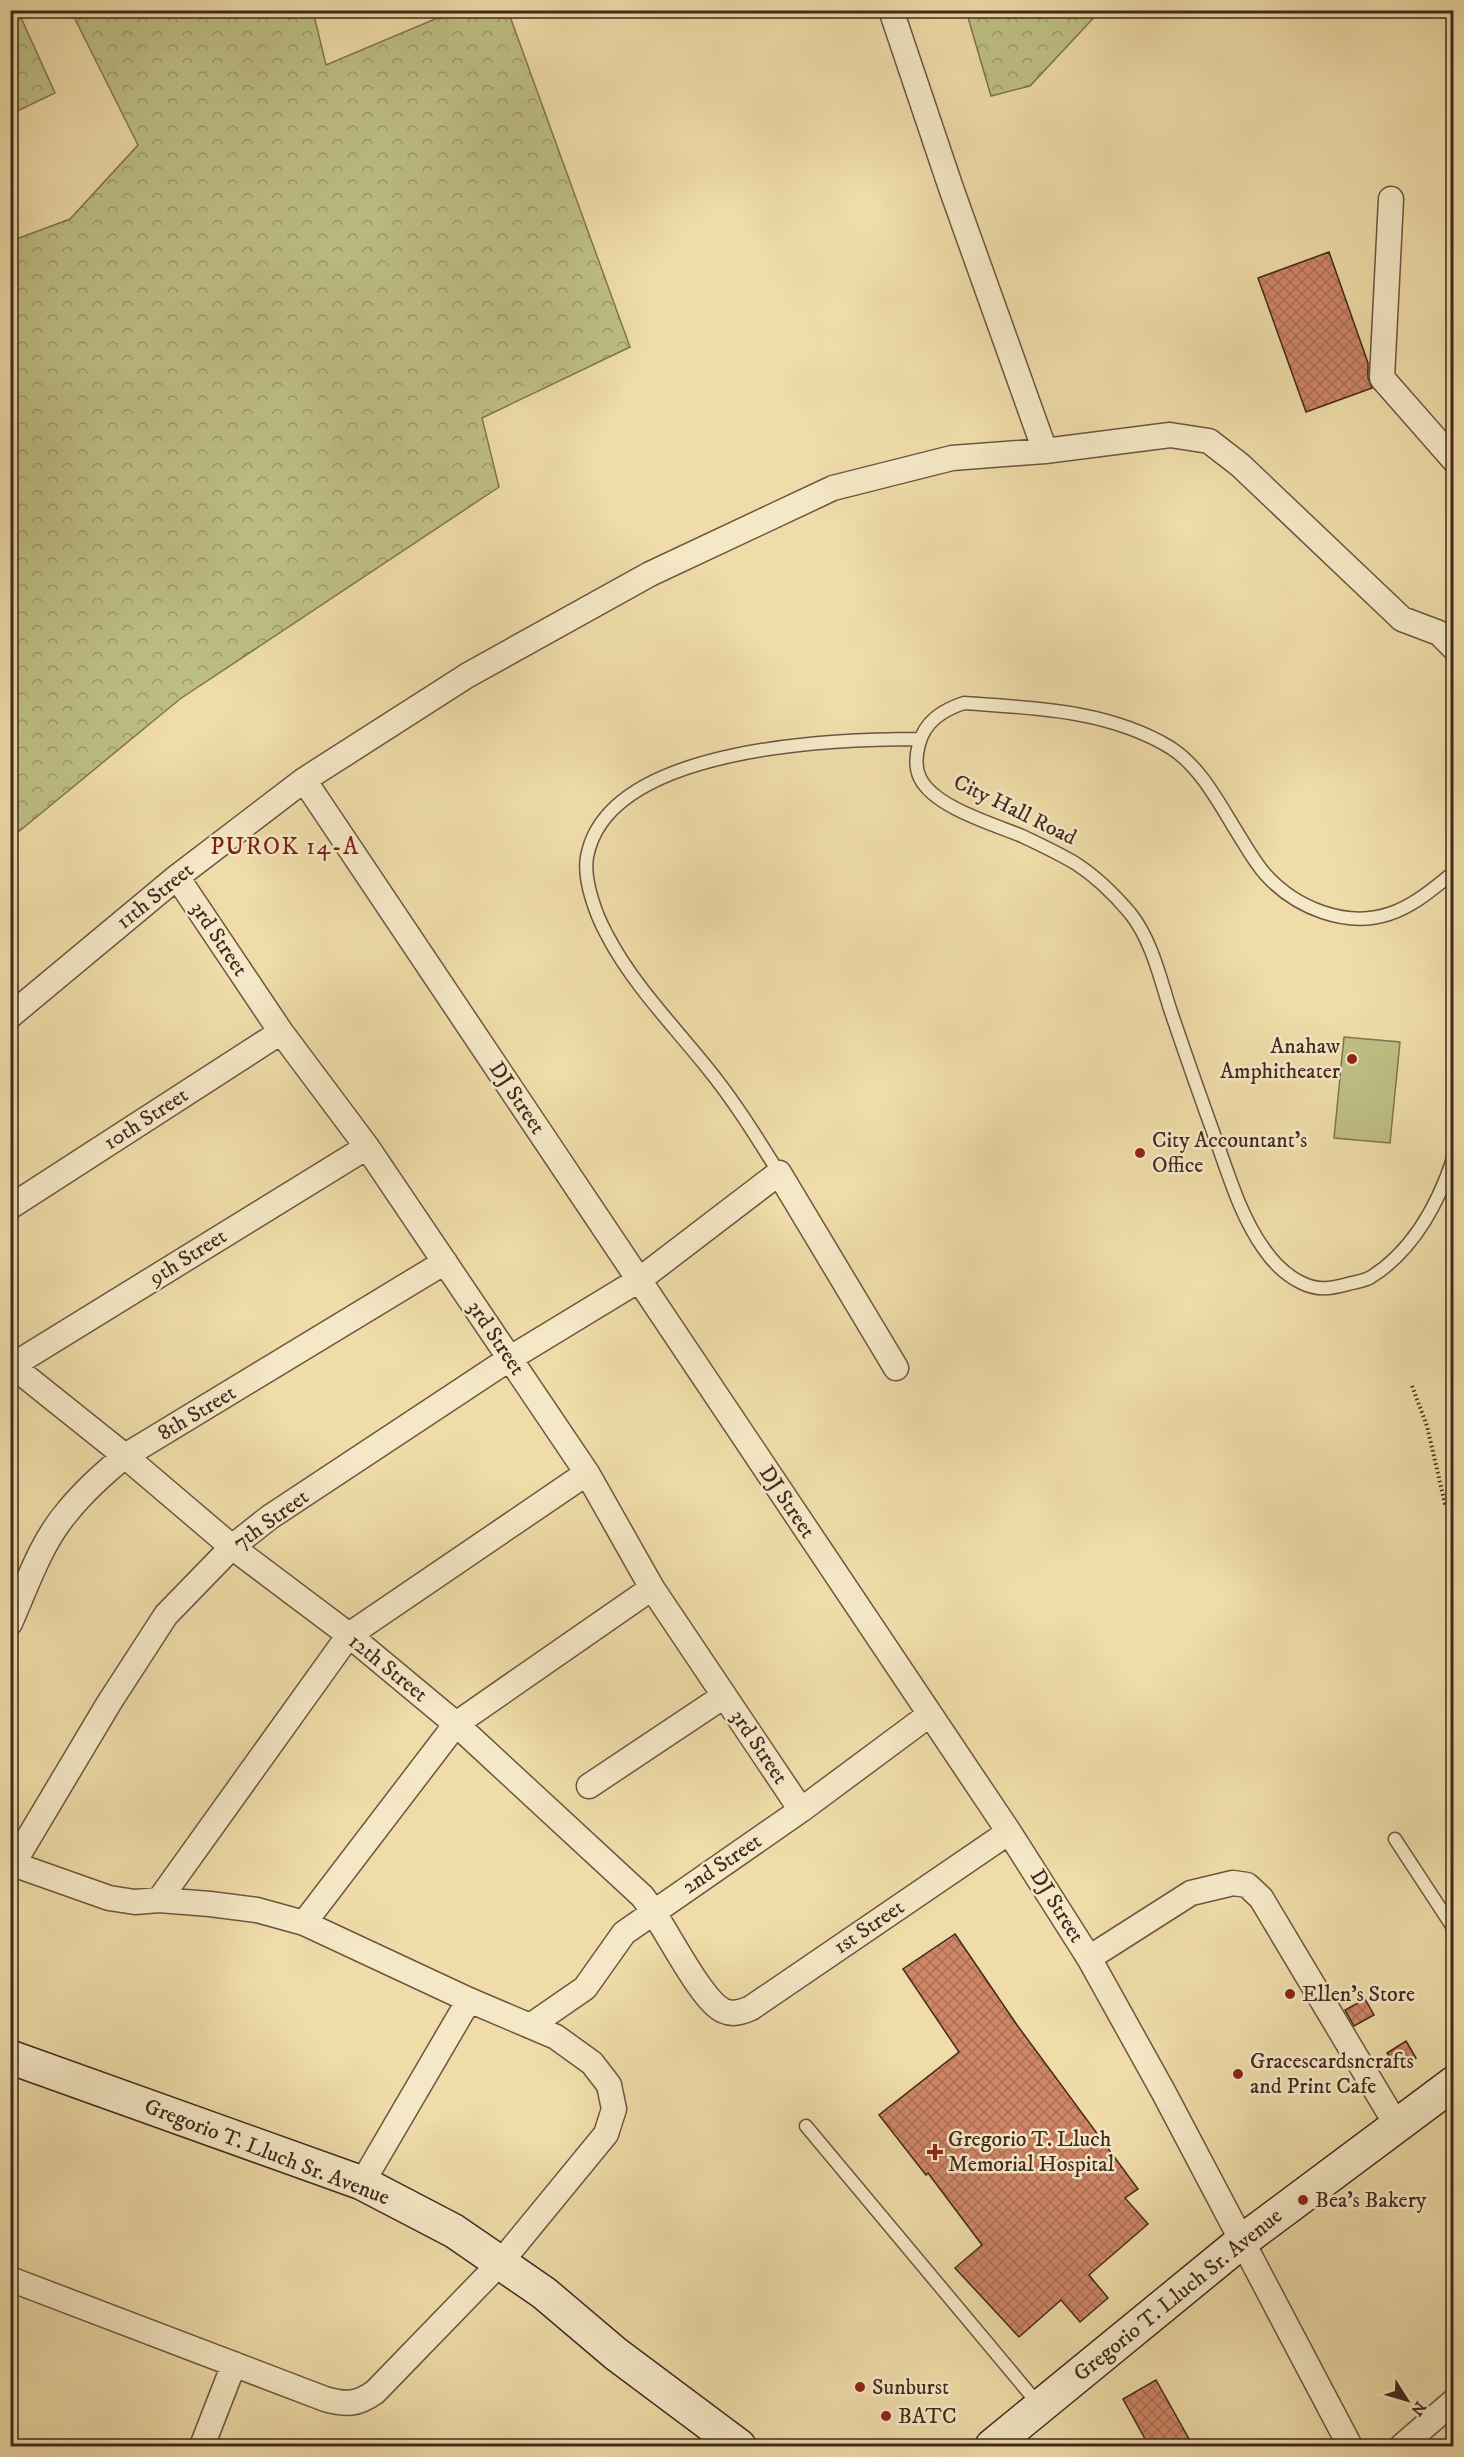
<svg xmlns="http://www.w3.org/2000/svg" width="1464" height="2457" font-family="'IM FELL DW Pica',serif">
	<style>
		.forest { fill: url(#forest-crowns); stroke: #807452; stroke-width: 1.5 }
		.park { fill: #bebf84; stroke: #807452; stroke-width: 1.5 }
		.building { fill: url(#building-cross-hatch); stroke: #41291f; stroke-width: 1.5 }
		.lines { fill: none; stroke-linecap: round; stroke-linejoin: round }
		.service-casing { stroke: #6c5641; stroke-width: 15 }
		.minor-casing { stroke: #6c5641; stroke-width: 27 }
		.secondary-casing { stroke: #41291f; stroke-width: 36 }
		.path { stroke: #41291f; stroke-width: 4; stroke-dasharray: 1.5 3; stroke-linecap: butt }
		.service { stroke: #f5e8c6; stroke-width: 12 }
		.minor { stroke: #f5e8c6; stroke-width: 24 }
		.secondary { stroke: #f5e8c6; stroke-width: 33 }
		.poi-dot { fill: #8f2418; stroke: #f5e8c6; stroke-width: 2 }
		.labels { text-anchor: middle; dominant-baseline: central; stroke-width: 5; stroke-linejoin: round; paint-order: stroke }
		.street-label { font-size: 22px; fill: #41291f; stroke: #f5e8c6 }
		.poi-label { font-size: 22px; fill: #41291f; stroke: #f5e8c6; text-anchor: start }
		.neighbourhood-label { font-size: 24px; letter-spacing: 1.5px; fill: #7a1f14; stroke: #f5e8c6 }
	</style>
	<defs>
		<pattern id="forest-crowns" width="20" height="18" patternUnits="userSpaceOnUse" patternTransform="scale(1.5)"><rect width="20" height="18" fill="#bebf84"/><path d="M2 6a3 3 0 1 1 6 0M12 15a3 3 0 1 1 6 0" fill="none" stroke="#9c9b6b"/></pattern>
		<pattern id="building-cross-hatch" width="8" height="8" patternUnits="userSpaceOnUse" patternTransform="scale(1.5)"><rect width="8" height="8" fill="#cf8667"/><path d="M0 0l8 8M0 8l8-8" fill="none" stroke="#aa6e54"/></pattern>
	</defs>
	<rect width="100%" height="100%" fill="#efdca8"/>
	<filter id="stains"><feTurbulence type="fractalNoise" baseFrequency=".00333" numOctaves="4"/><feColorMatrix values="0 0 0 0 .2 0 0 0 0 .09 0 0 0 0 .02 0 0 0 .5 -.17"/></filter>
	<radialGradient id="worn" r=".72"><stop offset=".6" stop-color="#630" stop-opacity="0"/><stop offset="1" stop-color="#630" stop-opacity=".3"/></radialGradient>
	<!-- forest -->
	<path class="forest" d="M10,11h8l37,82 -44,21z
		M71,11h242l13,54 128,-54h54l122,336 -148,71 17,69 -319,212 -169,139v-597l59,-22 68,-74z
		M966,11v-1l134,1 -70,75 -39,10z"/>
	<!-- park -->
	<path class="park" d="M1344,1037l56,5 -10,101 -56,-5z"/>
	<!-- building -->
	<path class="building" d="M1329,252l39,111v15l4,10 -66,24 -48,-134z
		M955,1934l62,91 121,164 -13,9 23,26 -59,51 19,23 -28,24 -19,-22 -42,37 -64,-69 27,-23 -54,-72 -2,2 -47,-60 80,-63 -56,-83z
		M1365,1999l9,16 -20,11 -9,-16z
		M1406,2041l10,17 -19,11 -10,-16z
		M1156,2380l37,66h-44l-26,-47z"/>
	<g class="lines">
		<defs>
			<path id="service" d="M1454,872c-20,16 -40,34 -65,42 -43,14 -93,-6 -123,-39 -10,-11 -18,-25 -26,-38 -19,-30 -38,-69 -69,-89 -62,-38 -137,-40 -207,-45 -21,7 -39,18 -45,41 -3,11 -4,24 1,34 14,29 73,46 102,58 17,8 36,17 53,27 22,14 38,30 55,50 21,26 30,64 40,96 15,44 30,87 46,131 13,36 25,77 48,109 9,13 22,26 36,33 17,9 30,7 48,2 7,-2 17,-3 23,-7 43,-27 68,-75 83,-121
				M779,1173c-23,-37 -46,-74 -74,-108 -34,-42 -73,-82 -98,-130 -11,-20 -24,-55 -20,-78 20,-111 247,-118 333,-118
				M1395,1839l59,90
				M806,2126l234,280"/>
			<path id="minor" d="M891,10l60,178 94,263
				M1391,199l-9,179 72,82
				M304,780l705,1052 80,126 75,135 186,353
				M177,877l104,155 86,115 220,326 65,115 149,222
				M10,1016l167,-139 127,-97 164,-105 182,-101 183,-86 119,-30 93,-7 125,-16 39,6 31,24 162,154 37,14 15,15
				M10,1207l271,-175
				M10,1364l115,92 107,91 117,88 107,89 186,172c21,25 58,105 82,115 9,4 18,1 27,-3l258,-176
				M10,1367l357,-220
				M10,1623c17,-38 31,-81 58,-112 17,-21 36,-38 57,-55l320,-194
				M589,1786l135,-90
				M10,1863l99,35 26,4 24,-2 51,4 47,6 47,13 165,77 87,37 36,26 17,22 5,24 -8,25 -105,128 -126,130c-18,13 -29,13 -50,7l-315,-120
				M10,1869l99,-166 57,-88 66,-68 38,-30 239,-158 130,-79 140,-107 117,195
				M159,1900l190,-265 238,-162
				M304,1923l152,-199 196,-136
				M1089,1958l102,-65 42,-10 14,2 14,13 135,226
				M530,2026l55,-38 39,-55 177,-123 128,-95
				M362,2183l107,-183
				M202,2446l32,-82
				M1402,2446l52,-45"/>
			<path id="secondary" d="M10,2057l352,126 92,48 90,62 72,61 123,92
				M992,2446l249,-204 213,-159"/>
		</defs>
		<!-- service casing -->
		<use href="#service" class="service-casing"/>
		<!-- minor casing -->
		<use href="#minor" class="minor-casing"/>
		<!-- secondary casing -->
		<use href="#secondary" class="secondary-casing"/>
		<!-- path -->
		<path class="path" d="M1412,1386l15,40 18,78 9,14"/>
		<!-- service -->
		<use href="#service" class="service"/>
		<!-- minor -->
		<use href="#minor" class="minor"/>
		<!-- secondary -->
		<use href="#secondary" class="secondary"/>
	</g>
	<!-- markers -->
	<g class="poi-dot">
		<circle cx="1352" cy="1059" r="6"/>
		<circle cx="1140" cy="1153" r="6"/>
		<circle cx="1290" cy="1994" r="6"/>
		<circle cx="1238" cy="2074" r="6"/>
		<path d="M932 2143h6v6h6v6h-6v6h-6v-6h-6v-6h6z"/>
		<circle cx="1303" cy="2200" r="6"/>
		<circle cx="860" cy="2387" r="6"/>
		<circle cx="886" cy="2416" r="6"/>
	</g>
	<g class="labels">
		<!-- street labels -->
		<g class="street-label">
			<text transform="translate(1015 810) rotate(26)">City Hall Road</text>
			<text transform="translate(155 896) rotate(-39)">11th Street</text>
			<text transform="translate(219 939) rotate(56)">3rd Street</text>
			<text transform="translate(517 1098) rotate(56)">DJ Street</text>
			<text transform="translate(146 1119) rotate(-33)">10th Street</text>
			<text transform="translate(188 1257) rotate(-32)">9th Street</text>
			<text transform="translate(496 1338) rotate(56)">3rd Street</text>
			<text transform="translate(197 1413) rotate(-31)">8th Street</text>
			<text transform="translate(787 1502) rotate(56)">DJ Street</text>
			<text transform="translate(271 1520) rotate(-36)">7th Street</text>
			<text transform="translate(388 1668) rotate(39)">12th Street</text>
			<text transform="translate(759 1747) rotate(56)">3rd Street</text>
			<text transform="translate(722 1864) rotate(-34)">2nd Street</text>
			<text transform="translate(1057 1906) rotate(58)">DJ Street</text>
			<text transform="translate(869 1927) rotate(-34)">1st Street</text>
			<text transform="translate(267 2152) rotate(21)">Gregorio T. Lluch Sr. Avenue</text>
			<text transform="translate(1178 2295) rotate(-39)">Gregorio T. Lluch Sr. Avenue</text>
		</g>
		<!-- poi labels -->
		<g class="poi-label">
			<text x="1340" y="1046" text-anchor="end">Anahaw<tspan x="1340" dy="25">Amphitheater</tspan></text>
			<text x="1152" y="1140">City Accountant's<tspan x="1152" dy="25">Office</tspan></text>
			<text x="1302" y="1994">Ellen's Store</text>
			<text x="1250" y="2061">Gracescardsncrafts<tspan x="1250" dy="25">and Print Cafe</tspan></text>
			<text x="948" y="2139">Gregorio T. Lluch<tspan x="948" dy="25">Memorial Hospital</tspan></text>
			<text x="1315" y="2200">Bea's Bakery</text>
			<text x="872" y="2387">Sunburst</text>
			<text x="898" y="2416">BATC</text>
		</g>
		<!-- neighbourhood labels -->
		<g class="neighbourhood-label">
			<text x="285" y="847">PUROK 14-A</text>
		</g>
	</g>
	<!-- margin -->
	<rect width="1464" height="2457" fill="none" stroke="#efdca8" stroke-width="36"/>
	<rect x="12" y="12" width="1440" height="2433" fill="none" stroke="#41291f" stroke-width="3"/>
	<rect x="18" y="18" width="1428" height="2421" fill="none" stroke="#41291f" stroke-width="1.5"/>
	<!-- north arrow -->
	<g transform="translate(1407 2400) rotate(127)" stroke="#f5e8c6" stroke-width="4.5" paint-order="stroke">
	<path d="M0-4.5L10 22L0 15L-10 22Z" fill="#41291f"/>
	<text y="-9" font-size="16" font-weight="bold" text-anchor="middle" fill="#41291f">N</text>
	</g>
	<rect width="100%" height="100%" filter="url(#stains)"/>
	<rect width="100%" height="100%" fill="url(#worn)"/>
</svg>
